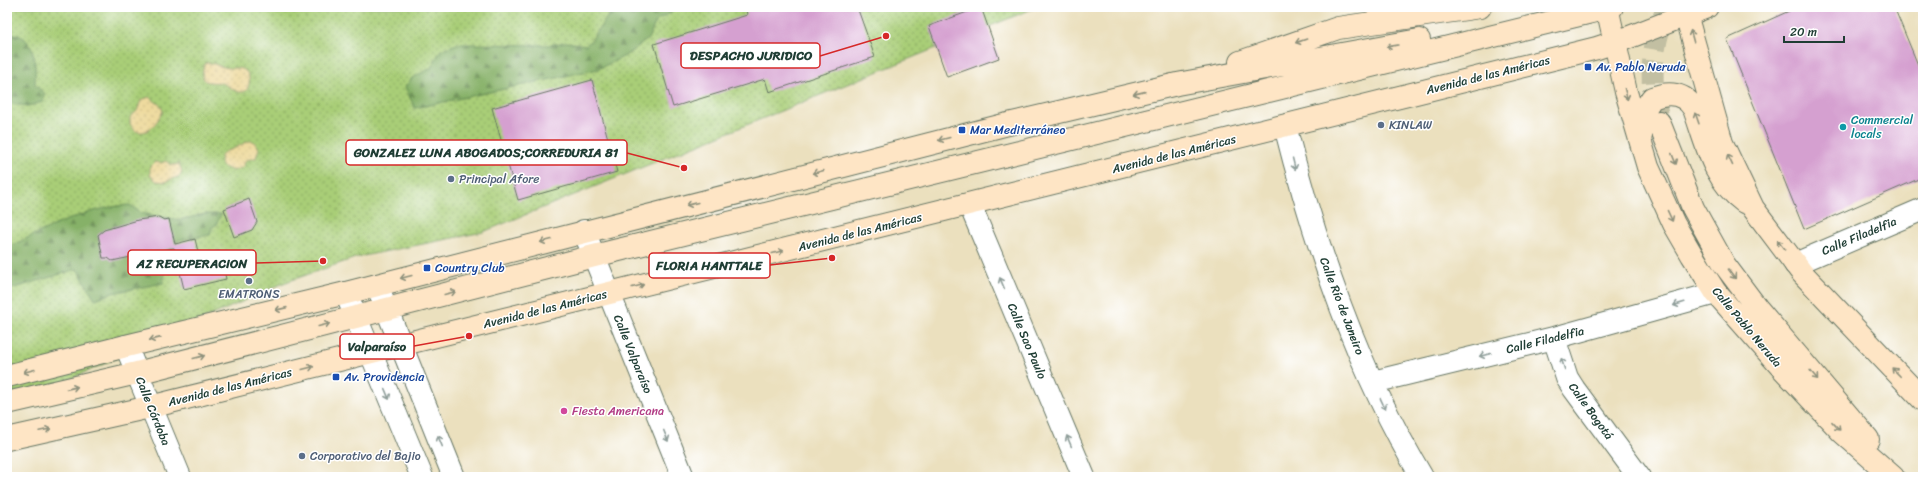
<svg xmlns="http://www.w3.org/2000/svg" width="1930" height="484" font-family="Sriracha,sans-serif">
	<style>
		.grass { fill: url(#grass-dots); stroke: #648656 }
		.forest { fill: url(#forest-firs); stroke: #52774e }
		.sand { fill: url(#sand-dots); stroke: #868c69 }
		.building { fill: #d5a0d0 }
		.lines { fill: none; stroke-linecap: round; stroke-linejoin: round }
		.secondary-tunnel { stroke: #c2bfa2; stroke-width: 22; stroke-dasharray: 22 11; stroke-linecap: butt }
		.street-casing { stroke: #667664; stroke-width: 24 }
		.secondary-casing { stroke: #667664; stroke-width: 24 }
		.street { stroke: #fff; stroke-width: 22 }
		.secondary { stroke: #fee5c5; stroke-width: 22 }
		.oneway { stroke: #8e917c }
		.oneway2 { stroke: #8f9e9a }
		.transit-dot { fill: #1a4fb4; stroke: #fff; stroke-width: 1.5 }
		.service-dot { fill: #5c6f8a; stroke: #fff; stroke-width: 1.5 }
		.culture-dot { fill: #0f9aa8; stroke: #fff; stroke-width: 1.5 }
		.hotel-dot { fill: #d1479c; stroke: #fff; stroke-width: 1.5 }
		.labels { text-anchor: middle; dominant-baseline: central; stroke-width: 3; stroke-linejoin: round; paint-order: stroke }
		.transit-label { font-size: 12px; fill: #164399; stroke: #fff; text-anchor: start }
		.street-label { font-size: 12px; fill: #1f3d34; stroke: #fff }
		.culture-label { font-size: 12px; fill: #0d838f; stroke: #fff; text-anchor: start }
		.service-label { font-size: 12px; fill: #4e5e75; stroke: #fff; text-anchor: start }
		.hotel-label { font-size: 12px; fill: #b23c85; stroke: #fff; text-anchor: start }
		.leader { fill: none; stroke: #d62828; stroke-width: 1.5 }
		.callout-dot { fill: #d62828; stroke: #fff; stroke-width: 1.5 }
		.callout { fill: #fff; stroke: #d62828; stroke-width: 1.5 }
		.callout-label { font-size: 13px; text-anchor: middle; font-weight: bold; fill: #1f3d34 }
	</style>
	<defs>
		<pattern id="grass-dots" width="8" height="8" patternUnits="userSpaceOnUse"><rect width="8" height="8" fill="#a9ce77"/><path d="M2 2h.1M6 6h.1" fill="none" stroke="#89a862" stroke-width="1.8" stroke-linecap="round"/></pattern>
		<pattern id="forest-firs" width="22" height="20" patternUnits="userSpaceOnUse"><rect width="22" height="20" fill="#86b168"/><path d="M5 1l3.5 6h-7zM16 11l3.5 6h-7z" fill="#6d9156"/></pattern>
		<pattern id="sand-dots" width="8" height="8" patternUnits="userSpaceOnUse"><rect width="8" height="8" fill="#eeda9e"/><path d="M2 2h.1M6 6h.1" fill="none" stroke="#ccbc89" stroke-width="1.8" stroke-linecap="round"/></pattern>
	</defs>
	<rect width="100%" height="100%" fill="#fff"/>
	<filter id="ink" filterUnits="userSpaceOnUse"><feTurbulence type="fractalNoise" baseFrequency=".025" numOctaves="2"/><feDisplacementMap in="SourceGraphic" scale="8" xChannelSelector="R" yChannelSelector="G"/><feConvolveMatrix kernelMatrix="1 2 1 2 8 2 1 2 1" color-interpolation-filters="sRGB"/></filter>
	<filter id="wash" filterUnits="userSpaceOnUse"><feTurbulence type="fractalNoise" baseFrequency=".012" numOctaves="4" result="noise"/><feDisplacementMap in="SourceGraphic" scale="16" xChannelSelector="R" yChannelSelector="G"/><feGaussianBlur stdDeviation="0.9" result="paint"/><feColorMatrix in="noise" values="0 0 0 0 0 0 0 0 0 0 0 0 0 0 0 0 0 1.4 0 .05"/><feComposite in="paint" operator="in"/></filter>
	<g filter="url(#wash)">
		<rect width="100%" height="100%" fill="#ebe0be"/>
		<!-- grass -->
		<path class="grass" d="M7,7h1030l-554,225 -125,25 -72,25 -227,102 -52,10z"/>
		<!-- forest -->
		<path class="forest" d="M614,7h69l-5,1 -22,13 -8,18 -23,17 -27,13 -183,39 -10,-21 7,-9 19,-10 10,-18 16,-6 92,1 17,-3 20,3 4,-3z
			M9,33c27,2 27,30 26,52l9,8 -1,9 -15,4 -21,-3v-69z
			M130,205l11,8 38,7 26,-6h16l-5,11 -4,2 -2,8 -32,5 -11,18 -4,25 -51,10 -17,6 -18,-30 -69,21 -1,17v-59c39,-19 80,-41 123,-43z"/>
		<!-- sand -->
		<path class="sand" d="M206,63c6,-1 12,3 18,4 10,3 21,-3 25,10 1,4 0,9 -2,13 -9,7 -17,-5 -26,-7 -6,-1 -11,0 -16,-2 -4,-4 -3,-14 1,-18z
			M149,97l11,8 3,6c-6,11 -13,25 -28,20l-5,-7v-7l7,-6 4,-11z
			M249,141h4l6,7 -3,10 -10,2 -3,7 -10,4 -11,-5 -2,-4c1,-13 8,-10 17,-15 4,-2 8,-5 12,-6z
			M166,161l5,4 8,-1 3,7 -2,5 -15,6 -9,-1 -6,-6v-8l5,-5 6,1z"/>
		<g id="blocks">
			<!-- building -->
			<path class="building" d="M754,7h103l18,50 -106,35 -4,-13 -92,28 -19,-63 93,-29 -1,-5z
				M981,7l18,51 -52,19 -18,-51z
				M1798,7h96l29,70v100l-119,52 -77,-190z
				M592,80l25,92 -99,28 -26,-92z
				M249,199l8,23 -5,8 -18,7 -10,-28z
				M159,217l5,3 5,-1 6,25 20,-5 4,17 21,-5 6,28 -42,10 -10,-41 -62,13 -4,-3h-5l-5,-23 6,-5 34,-10z"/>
		</g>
	</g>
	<g filter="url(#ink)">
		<use href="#blocks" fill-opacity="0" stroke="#667664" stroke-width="1"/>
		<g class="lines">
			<!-- secondary-tunnel -->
			<path class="secondary-tunnel" d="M1658,115c-10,-34 -6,-76 10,-108"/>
			<defs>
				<path id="street" d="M1285,126c31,122 72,243 137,351
					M970,205l114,272
					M584,231l99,246
					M1795,264l128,-55
					M377,285l77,192
					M346,293l76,184
					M1554,338l13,40 7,11 65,88
					M126,346l54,131
					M1373,382l181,-44 162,-45"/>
				<path id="secondary" d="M1607,7l19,85 22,75 26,57 18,31 24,38 66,75 60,64 51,45
					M1684,7l38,136 31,65 49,65 121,127
					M1240,62l98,-34 142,-21
					M1659,122l34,86 31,56 33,44 111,131
					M1641,136l5,-29 6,-9c17,-7 33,-5 42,11 12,33 19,71 50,93
					M7,376l119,-30 220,-53 658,-168 173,-41 242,-44
					M7,403l130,-30 457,-117 1018,-249
					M7,439l143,-32 1447,-359 30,-10 80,-31"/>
			</defs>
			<!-- street casing -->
			<use href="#street" class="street-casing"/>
			<!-- secondary casing -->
			<use href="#secondary" class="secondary-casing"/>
			<!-- street -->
			<use href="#street" class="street"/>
			<!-- secondary -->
			<use href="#secondary" class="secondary"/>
		</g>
		<!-- one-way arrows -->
		<defs><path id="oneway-shaft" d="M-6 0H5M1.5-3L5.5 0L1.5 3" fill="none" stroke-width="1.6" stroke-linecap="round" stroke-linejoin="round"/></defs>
		<g class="oneway">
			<use href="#oneway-shaft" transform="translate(1692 36) rotate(-105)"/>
			<use href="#oneway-shaft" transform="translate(1301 41) rotate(161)"/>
			<use href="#oneway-shaft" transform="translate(1392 46) rotate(170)"/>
			<use href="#oneway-shaft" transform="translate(1139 93) rotate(167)"/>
			<use href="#oneway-shaft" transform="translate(1626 94) rotate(75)"/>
			<use href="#oneway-shaft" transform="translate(1697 118) rotate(-109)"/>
			<use href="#oneway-shaft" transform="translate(944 139) rotate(166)"/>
			<use href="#oneway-shaft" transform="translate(1674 159) rotate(68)"/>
			<use href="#oneway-shaft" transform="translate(1730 160) rotate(-115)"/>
			<use href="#oneway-shaft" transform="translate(818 172) rotate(166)"/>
			<use href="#oneway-shaft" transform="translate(692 204) rotate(166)"/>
			<use href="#oneway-shaft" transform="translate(1670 216) rotate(65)"/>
			<use href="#oneway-shaft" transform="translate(546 241) rotate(166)"/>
			<use href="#oneway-shaft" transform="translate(1781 245) rotate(-127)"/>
			<use href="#oneway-shaft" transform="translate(778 252) rotate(-14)"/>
			<use href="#oneway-shaft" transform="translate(1732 274) rotate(53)"/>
			<use href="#oneway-shaft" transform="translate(406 277) rotate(166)"/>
			<use href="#oneway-shaft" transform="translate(638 286) rotate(-14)"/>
			<use href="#oneway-shaft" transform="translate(450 293) rotate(-15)"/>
			<use href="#oneway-shaft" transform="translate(281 309) rotate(167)"/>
			<use href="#oneway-shaft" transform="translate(324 325) rotate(-15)"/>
			<use href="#oneway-shaft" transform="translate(155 339) rotate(167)"/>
			<use href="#oneway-shaft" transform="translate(199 357) rotate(-15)"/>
			<use href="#oneway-shaft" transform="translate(308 368) rotate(-14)"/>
			<use href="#oneway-shaft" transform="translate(29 371) rotate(165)"/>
			<use href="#oneway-shaft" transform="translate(1896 372) rotate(-134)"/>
			<use href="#oneway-shaft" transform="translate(1814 375) rotate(50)"/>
			<use href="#oneway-shaft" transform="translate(72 388) rotate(-13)"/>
			<use href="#oneway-shaft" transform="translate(1836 426) rotate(47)"/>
			<use href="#oneway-shaft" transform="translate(45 430) rotate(-12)"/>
		</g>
		<g class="oneway2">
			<use href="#oneway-shaft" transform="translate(1294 164) rotate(76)"/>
			<use href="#oneway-shaft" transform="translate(1002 283) rotate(-113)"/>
			<use href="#oneway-shaft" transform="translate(1679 304) rotate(164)"/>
			<use href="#oneway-shaft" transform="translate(1485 355) rotate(166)"/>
			<use href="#oneway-shaft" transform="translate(1563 364) rotate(-108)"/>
			<use href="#oneway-shaft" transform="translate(387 394) rotate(67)"/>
			<use href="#oneway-shaft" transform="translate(1383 404) rotate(65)"/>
			<use href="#oneway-shaft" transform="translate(666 436) rotate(68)"/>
			<use href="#oneway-shaft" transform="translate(440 441) rotate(-112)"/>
			<use href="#oneway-shaft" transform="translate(1069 441) rotate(-113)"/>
		</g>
	</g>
	<!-- markers -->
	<g class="transit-dot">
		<rect x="1584" y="63" width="8" height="8" rx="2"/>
		<rect x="958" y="126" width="8" height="8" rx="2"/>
		<rect x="423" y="264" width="8" height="8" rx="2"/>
		<rect x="332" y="373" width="8" height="8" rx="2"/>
	</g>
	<g class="service-dot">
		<circle cx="1381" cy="125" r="4"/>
		<circle cx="451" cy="179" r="4"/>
		<circle cx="249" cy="281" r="4"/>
		<circle cx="302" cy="456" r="4"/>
	</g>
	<circle class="culture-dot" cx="1843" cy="127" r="4"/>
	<circle class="hotel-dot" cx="564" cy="411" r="4"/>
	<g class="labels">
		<!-- transit labels -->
		<g class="transit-label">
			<text x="1596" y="67">Av. Pablo Neruda</text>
			<text x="970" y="130">Mar Mediterráneo</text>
			<text x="435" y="268">Country Club</text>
			<text x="344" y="377">Av. Providencia</text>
		</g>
		<!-- street labels -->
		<g class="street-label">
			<text transform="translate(1488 75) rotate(-14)">Avenida de las Américas</text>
			<text transform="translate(1174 154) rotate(-14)">Avenida de las Américas</text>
			<text transform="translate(860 232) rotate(-14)">Avenida de las Américas</text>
			<text transform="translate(1859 236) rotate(-23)">Calle Filadelfia</text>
			<text transform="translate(1342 306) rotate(69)">Calle Río de Janeiro</text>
			<text transform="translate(545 309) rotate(-14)">Avenida de las Américas</text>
			<text transform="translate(1747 327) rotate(50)">Calle Pablo Neruda</text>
			<text transform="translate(1545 340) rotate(-14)">Calle Filadelfia</text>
			<text transform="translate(1027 341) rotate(67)">Calle Sao Paulo</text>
			<text transform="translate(633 354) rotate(68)">Calle Valparaíso</text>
			<text transform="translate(230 387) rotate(-14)">Avenida de las Américas</text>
			<text transform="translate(153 411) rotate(68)">Calle Córdoba</text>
			<text transform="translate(1591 411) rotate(54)">Calle Bogotá</text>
		</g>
		<!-- culture labels -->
		<g class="culture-label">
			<text x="1851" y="120">Commercial<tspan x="1851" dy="14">locals</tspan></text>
		</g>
		<!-- service labels -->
		<g class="service-label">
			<text x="1389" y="125">KINLAW</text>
			<text x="459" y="179">Principal Afore</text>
			<text x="249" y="294" text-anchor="middle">EMATRONS</text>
			<text x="310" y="456">Corporativo del Bajio</text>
		</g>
		<!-- hotel labels -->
		<g class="hotel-label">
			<text x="572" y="411">Fiesta Americana</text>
		</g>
	</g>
	<!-- callouts -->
	<path class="leader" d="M886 36L820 56M684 168L627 153M323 261L256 263M832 258L770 265M469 336L414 346"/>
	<g class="callout-dot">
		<circle cx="886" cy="36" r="4"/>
		<circle cx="684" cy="168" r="4"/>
		<circle cx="323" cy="261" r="4"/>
		<circle cx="832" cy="258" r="4"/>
		<circle cx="469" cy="336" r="4"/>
	</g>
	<g class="callout">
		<rect x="681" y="43" width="139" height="25" rx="4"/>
		<rect x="346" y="140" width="281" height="25" rx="4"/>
		<rect x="128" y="250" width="128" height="25" rx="4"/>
		<rect x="649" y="253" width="121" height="25" rx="4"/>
		<rect x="340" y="334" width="74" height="25" rx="4"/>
	</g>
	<g class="callout-label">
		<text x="751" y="60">DESPACHO JURIDICO</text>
		<text x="486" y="157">GONZALEZ LUNA ABOGADOS;CORREDURIA 81</text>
		<text x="192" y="268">AZ RECUPERACION</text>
		<text x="709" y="270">FLORIA HANTTALE</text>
		<text x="377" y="351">Valparaíso</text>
	</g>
	<!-- margin -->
	<rect width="1930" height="484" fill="none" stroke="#fff" stroke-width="24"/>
	<!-- scale -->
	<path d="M1784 36v6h60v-6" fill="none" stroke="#1f3d34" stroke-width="2"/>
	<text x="1790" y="36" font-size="12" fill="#1f3d34" stroke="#ffffff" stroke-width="3" paint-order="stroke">20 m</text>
</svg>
